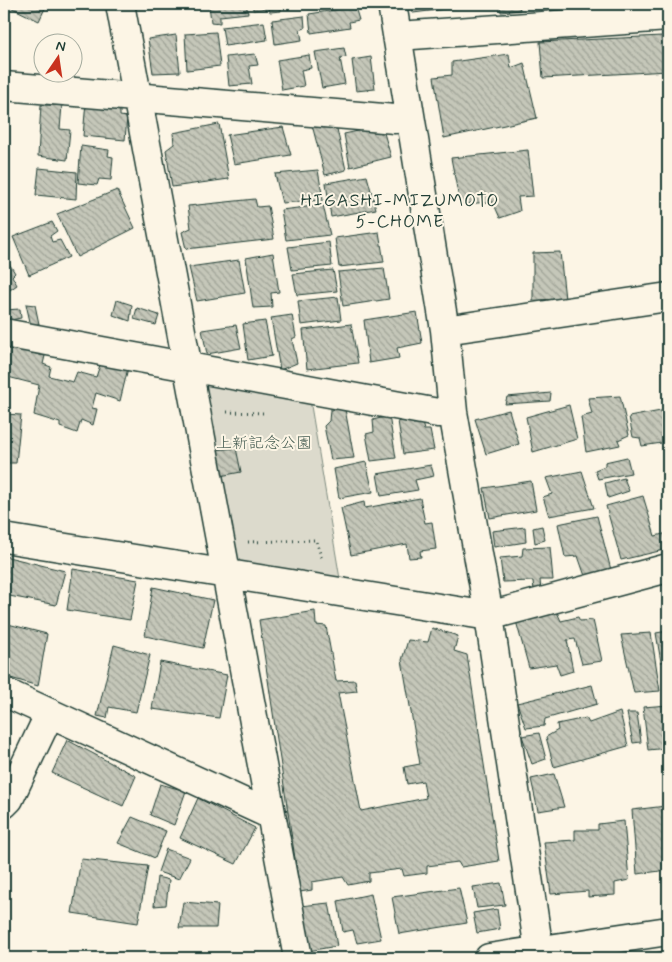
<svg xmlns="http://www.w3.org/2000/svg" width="672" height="962" font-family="Mynerve,'Klee One',sans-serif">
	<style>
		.park { fill: #dcdacc; stroke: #7e8c80 }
		.building { fill: url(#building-back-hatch); stroke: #1f3d34 }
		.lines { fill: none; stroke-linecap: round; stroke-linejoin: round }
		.minor-casing { stroke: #1f3d34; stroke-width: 31 }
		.path { stroke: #1f3d34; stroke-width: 3; stroke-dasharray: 1 4; stroke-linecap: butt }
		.minor { stroke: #fcf5e5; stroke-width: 28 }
		.labels { text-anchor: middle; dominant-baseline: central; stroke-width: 4; stroke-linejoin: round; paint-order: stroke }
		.park-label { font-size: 16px; fill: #455c52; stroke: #fcf5e5 }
		.neighbourhood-label { font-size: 18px; letter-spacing: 1px; fill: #1f3d34; stroke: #fcf5e5 }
	</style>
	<defs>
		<pattern id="building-back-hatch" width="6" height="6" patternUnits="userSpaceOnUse" patternTransform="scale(1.25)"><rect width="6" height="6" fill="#c5c7b9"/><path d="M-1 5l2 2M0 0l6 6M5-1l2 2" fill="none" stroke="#9fa397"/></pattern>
	</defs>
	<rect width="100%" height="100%" fill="#fcf5e5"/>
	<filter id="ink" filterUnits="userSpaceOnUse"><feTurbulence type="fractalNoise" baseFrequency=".02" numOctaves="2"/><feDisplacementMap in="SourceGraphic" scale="10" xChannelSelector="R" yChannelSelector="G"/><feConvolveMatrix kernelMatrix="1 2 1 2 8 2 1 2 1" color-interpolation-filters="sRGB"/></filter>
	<g filter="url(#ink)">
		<!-- park -->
		<path class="park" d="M199,375l110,19 31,185 -108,-12z"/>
		<!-- building -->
		<path class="building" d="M4,4h43l-8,17z
			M209,4h37l2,9 -28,3v7l-9,-1z
			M253,4h38v1l-10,1v5l-11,1 -1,-4 -16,2z
			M412,4h65l1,1 -65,8z
			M500,4h19l1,6 -19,2z
			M355,7l4,13 -10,2 1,5 -39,6 -2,-19z
			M304,16l1,12 -5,2 2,10 -27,4 -3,-24z
			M264,22l3,18 -42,6 -3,-19z
			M216,32l4,34 -33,4 -2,-36z
			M176,35l4,37 -27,1 -5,-34z
			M662,36l6,24v11l-125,7 -3,-36z
			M344,48l2,9 -6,1 5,26 -23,4 -7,-36z
			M255,54l3,11 -9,1 3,18 -23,2 -3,-29z
			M509,54l2,14 13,-5 13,55 -93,20 -10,-61 18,-2v-13z
			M309,55l2,13 -10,2 3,16 -22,4 -5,-30z
			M371,57l4,32 -19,2 -4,-31z
			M86,102l34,4v10l7,1 -2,23 -42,-4z
			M41,105h21l-2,24 10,1 -3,30 -29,-4z
			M335,120l11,50 -21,5 -14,-54z
			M219,124l10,55 -57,8 -6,-37 8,-6 -1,-11z
			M382,126l9,31 -41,10 -6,-33z
			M283,127l8,28 -57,9 -7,-29z
			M81,146l28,4 -1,6 5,1 -2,23 -12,-1 -2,6 -19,-2z
			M528,150l5,46 -15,1 2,14 -20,7 -7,-16 -33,2 -9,-46z
			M39,168l38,4 -1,27 -40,-4z
			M318,170l5,30 -41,3 -7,-29z
			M367,176l9,33 -45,8 -5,-34z
			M117,190l18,38 -58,29 -20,-43z
			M255,199l2,8 11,-1 6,33 -88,10 -4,-17 9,-4 -3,-22z
			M323,205l7,30 -44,5 -5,-30z
			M52,222l5,9 -7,5 2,6 8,-2 9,17 -40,18 -16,-38z
			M379,232l5,30 -45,5 -4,-29z
			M329,242l3,24 -40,4 -4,-23z
			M5,244l4,8 -4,5 10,16 -3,3 5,9 -13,9v-49z
			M560,252l5,47 -32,1v-47z
			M273,253l6,39 -8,1 1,14 -19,1 -7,-50z
			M239,260l6,33 -48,8 -8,-34z
			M384,268l5,31 -46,7 -5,-34z
			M333,270l4,21 -40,4 -4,-21z
			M338,297l3,23 -40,5 -3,-24z
			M117,300l15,5 -2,16 -17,-6z
			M26,304l9,1 4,19 -8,2z
			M137,308l22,7 -3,10 -22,-6z
			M20,309l1,9 -16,3 -1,-11z
			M417,312l5,31 -25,5 2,10 -30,5 -5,-43z
			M292,315l4,22 -4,2 5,24 -17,7 -9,-52z
			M265,321l7,35 -24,4 -5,-36z
			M351,324l7,39 -51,6 -4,-39z
			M236,325l5,23 -34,6 -5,-24z
			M7,347l38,9 -2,8 8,3 -2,9 24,6 4,-10 19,5 5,-15 27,6 -8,33 -24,-8 -4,15 5,1 -4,16 -12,-5 -4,13 -17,-6v-4l-26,-8 5,-30 -35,-9z
			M551,393l-1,8 -45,3 2,-7z
			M620,396l9,39 -11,5 2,5 -34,7 -5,-35 11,-3 -4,-16z
			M569,405l8,34 -44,13 -7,-35z
			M345,409l9,49 -23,2 -7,-34 5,-5 1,-11z
			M509,410l10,34 -33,10 -11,-35z
			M666,410l2,14v18l-26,4 -2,-8 -7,-1 -4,-20z
			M4,414l17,1 -5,48h-12z
			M389,416l7,42 -25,3 -5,-27 8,-2 -1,-12z
			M412,419l1,5 9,-1 2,7h6l4,20 -31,4 -5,-33z
			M236,448l5,24 -21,4 -5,-26z
			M627,457l4,16 -33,6 -3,-9 10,-4v-4z
			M366,462l7,30 -34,6 -5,-29z
			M431,465l3,11 -19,4 3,10 -37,6 -4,-22z
			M582,471l12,37 -45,8 -6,-19 9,-3 -6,-16z
			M4,473l4,29 -4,1z
			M624,478l5,13 -21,7 -3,-15z
			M531,481l5,29 -46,8 -6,-30z
			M643,496l12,40 13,-3v16l-47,11 -15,-54z
			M420,498l5,25 7,-1 4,27 -16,2 1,6 -12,1 -2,-14 -56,11 -10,-47 23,-6 1,6z
			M597,516l14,54 -26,6 -7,-20 -13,1 -7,-33z
			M542,526l3,14 -10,3 -2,-15z
			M525,527l1,15 -32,5 -2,-16z
			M550,547l3,33h-13l1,11h-7l-1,-10 -30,1 -3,-24 22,-2 1,-8z
			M4,556l61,15 -9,34 -52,-10z
			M73,569l65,11 -8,40 -63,-10z
			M665,585h3v16z
			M153,587l60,13 -10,48 -58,-12z
			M315,611l1,14 10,1 10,55 19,-1 2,11 -19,2 23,118 65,-13 -3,-17 -16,3 -3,-17 16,-3 -18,-104 6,-20 20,2 4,-14 26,8 -4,15 13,4 32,206 -38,6 -3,-5 -31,4v7l-23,3 -2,-7 -33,4v8l-21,4 -5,-8 -31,5v8l-12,2 -41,-272z
			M557,612l4,9 17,-4 2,4 13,-1 9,41 -20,3 -7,-25 -8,1 6,31 -13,4 -4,-11 -27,4 -13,-47z
			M4,623l43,11 -9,52 -34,-10z
			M668,631v30l-7,1 -5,-29z
			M651,633l9,58 -26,2 -13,-58z
			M114,645l36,10 -14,57 -27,-5 -2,11 -10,-2z
			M160,662l67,13 -8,43 -67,-9z
			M592,685l5,19 -52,15 -1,7 -18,2 -9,-25z
			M668,705v43l-20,2 -5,-43z
			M620,712l8,34 -74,21 -8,-30 12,-7 -1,-6 29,-6 3,5z
			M627,713h10l4,29 -8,1z
			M539,733l7,26 -14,5 -10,-28z
			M67,740l69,36 -13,30 -71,-33z
			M554,774l10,33 -26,4 -7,-32z
			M160,784l26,7 -12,34 -24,-10z
			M198,798l57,30 -19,36 -56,-26z
			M666,806l2,23v41l-31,4 -5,-64z
			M132,817l34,14 -11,27 -37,-15z
			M624,821l5,59 -14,3v12l-27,2v-6l-37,3 -7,-52 31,-2v-10h23v-6z
			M166,849l24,9 -11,21 -21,-7z
			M81,859l67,7 -10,57 -66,-10z
			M157,877l12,3 -3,25 -12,1z
			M501,883l4,22 -28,3 -4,-21z
			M459,888l8,35 -68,11 -7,-37z
			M371,894l10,45 -24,4 -4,-13 -10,2 -5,-31z
			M183,902l35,3 -2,23h-37z
			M329,903l8,43 -29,5 -8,-45z
			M497,909l3,20 -23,4 -4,-20z
			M668,951v7h-54z"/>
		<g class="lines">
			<defs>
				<path id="minor" d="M120,4l178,954
					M392,4l53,326 8,82 36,204 51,342
					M398,36l270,-19
					M4,86l391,33 15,-2
					M445,330l223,-33
					M4,333l434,80 15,-1
					M4,538l485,78 179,-48
					M4,692l267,123
					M4,804l5,-5 41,-86
					M489,958l179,-27"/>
			</defs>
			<!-- minor casing -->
			<use href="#minor" class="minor-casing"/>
			<!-- path -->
			<path class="path" d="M227,412l38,1
				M667,455l1,8
				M248,542l68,-2 6,20"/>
			<!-- minor -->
			<use href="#minor" class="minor"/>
		</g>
	</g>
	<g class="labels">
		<!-- park labels -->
		<g class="park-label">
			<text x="264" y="443">上新記念公園</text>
		</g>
		<!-- neighbourhood labels -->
		<g class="neighbourhood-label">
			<text x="400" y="201">HIGASHI-MIZUMOTO<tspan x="400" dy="21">5-CHOME</tspan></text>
		</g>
	</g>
	<!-- margin -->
	<rect width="672" height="962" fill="none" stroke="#fcf5e5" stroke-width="20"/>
	<rect x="10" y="10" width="652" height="942" fill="none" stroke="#1f3d34" stroke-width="2" filter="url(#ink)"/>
	<!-- north arrow -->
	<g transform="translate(58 58) rotate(13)"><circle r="24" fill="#fcf5e5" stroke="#a4ab9e"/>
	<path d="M0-4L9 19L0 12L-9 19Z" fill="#c8321e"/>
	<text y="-8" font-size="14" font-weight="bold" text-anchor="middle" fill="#1f3d34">N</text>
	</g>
</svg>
